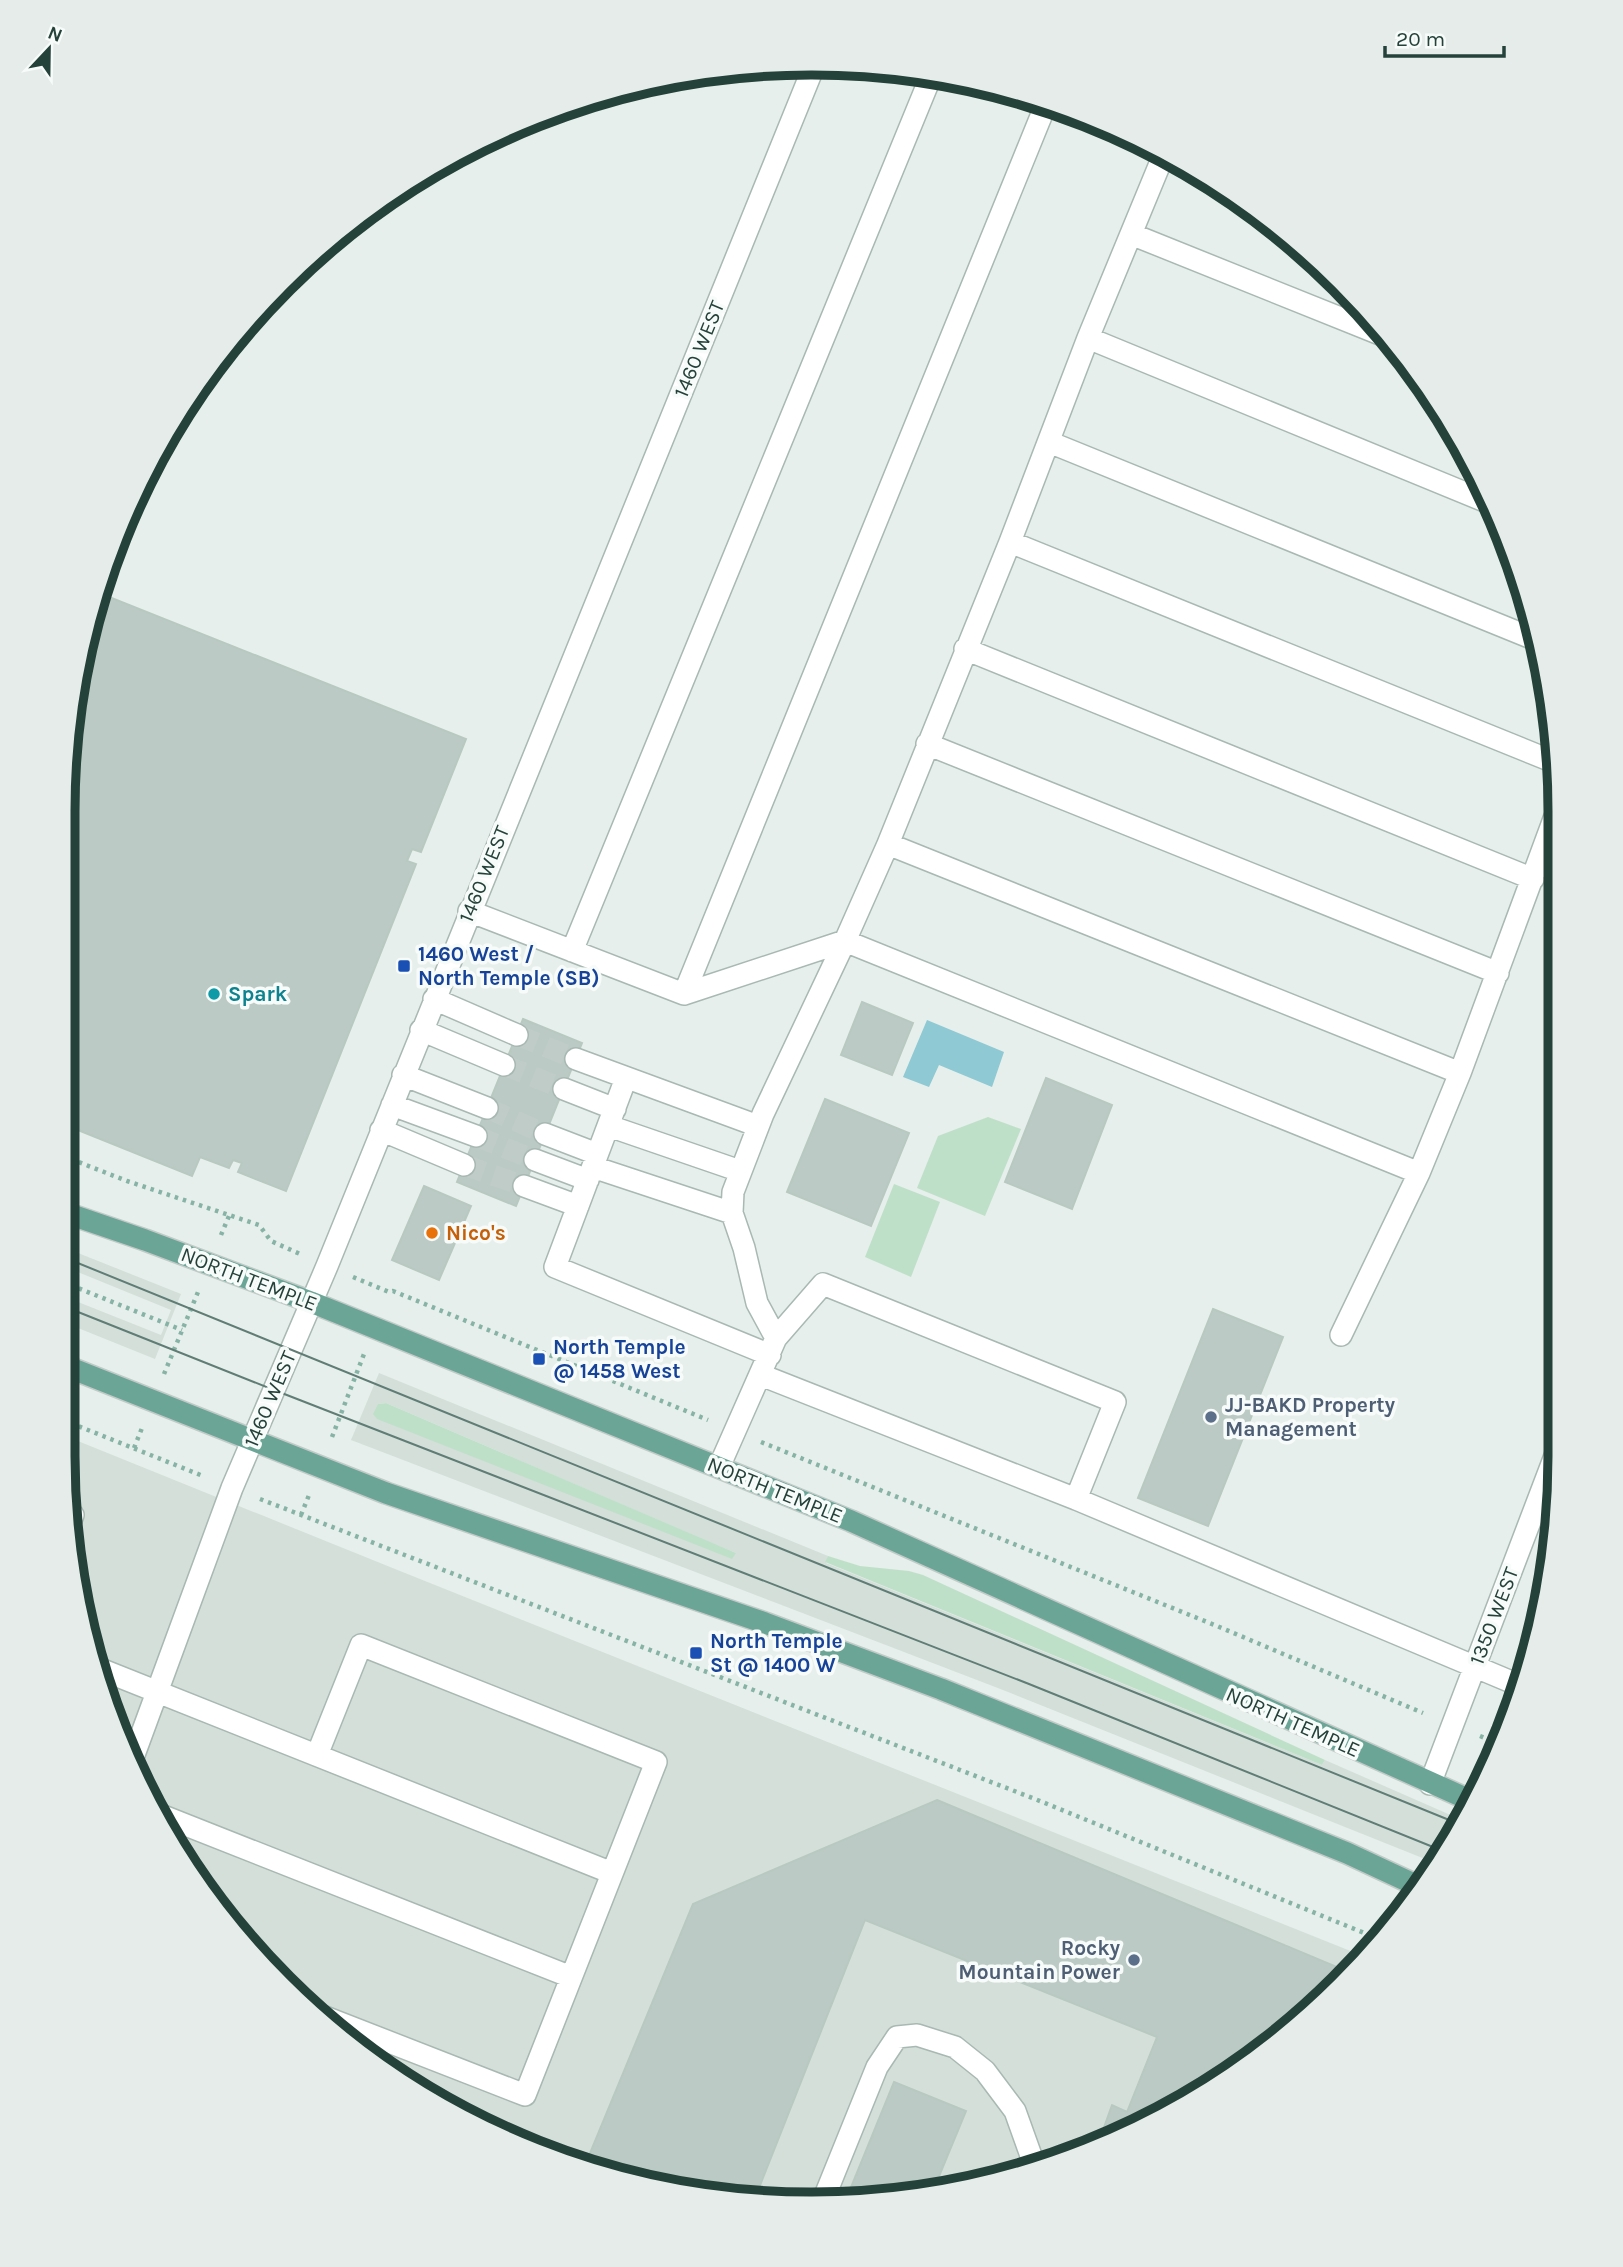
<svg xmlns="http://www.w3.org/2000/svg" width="1623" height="2267" font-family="Karla,sans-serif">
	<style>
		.built { fill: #d4dfda; fill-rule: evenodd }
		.green { fill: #bfe0c8 }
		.water { fill: #8ec9d4 }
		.building { fill: #bbcac4; stroke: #b8c9c2; stroke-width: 2 }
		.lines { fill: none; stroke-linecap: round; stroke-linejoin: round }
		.minor-tunnel { stroke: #bfccc8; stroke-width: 21; stroke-dasharray: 21 10; stroke-linecap: butt }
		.minor-casing { stroke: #a8b8b2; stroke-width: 24 }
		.major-casing { stroke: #c2cac8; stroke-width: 24 }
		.path { stroke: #86b3a5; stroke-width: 4.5; stroke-dasharray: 3.5 5; stroke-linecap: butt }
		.minor { stroke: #fff; stroke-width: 21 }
		.major { stroke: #6aa596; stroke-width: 21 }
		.tram { stroke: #5f7d75; stroke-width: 2 }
		.transit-dot { fill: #1a4fb4; stroke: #f7fbf9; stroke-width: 2.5 }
		.culture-dot { fill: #0f9aa8; stroke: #f7fbf9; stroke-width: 2.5 }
		.food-dot { fill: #e8710a; stroke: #f7fbf9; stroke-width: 2.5 }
		.service-dot { fill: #5c6f8a; stroke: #f7fbf9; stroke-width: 2.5 }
		.labels { text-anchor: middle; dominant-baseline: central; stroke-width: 7; stroke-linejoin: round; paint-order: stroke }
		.street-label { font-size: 21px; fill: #24423a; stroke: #f7fbf9 }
		.transit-label { font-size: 21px; font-weight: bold; fill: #164399; stroke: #f7fbf9; text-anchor: start }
		.culture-label { font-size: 21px; font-weight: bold; fill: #0d838f; stroke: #f7fbf9; text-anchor: start }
		.food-label { font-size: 21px; font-weight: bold; fill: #c56008; stroke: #f7fbf9; text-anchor: start }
		.service-label { font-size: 21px; font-weight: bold; fill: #4e5e75; stroke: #f7fbf9; text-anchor: start }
		.rim { fill: none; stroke: #24423a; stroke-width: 9 }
	</style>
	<rect width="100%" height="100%" fill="#e6efeb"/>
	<!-- built -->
	<path class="built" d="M63,1247l118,47 -26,65 -92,-37v-26l98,39 10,-25 -108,-44z
		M379,1373l449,183 -2,7 496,202 3,-5 137,60 -27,43 -432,-173 -652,-250zM386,1403l349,150h1l-358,-149z
		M63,1435l342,138 958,383 -58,63 -119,85 -88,43 -189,51 -98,6 -145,-14 -185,-63 -163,-109 -129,-147 -69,-129 -31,-92 -26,-194z"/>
	<!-- green -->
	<path class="green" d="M988,1117l33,12 -36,87 -68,-28 21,-52z
		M894,1184l46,18 -29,75 -46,-20z
		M386,1403l350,150 -4,6 -355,-140 -4,-5 5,-10z
		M828,1556l32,10 49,5 14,4 402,185 -3,5 -497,-203z"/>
	<!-- water -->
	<path class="water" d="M927,1020l77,32 -12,35 -53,-22 -10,22 -26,-10z"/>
	<!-- building -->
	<path class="building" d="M99,593l367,146 -45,113 -9,-3 -5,12 9,3 -130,327 -48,-19 4,-9 -9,-3 -4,8 -29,-11 -8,19 -129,-52v-313l14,-146z
		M862,1002l51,21 -21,52 -51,-20z
		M523,1019l59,24 -66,163 -59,-24z
		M1046,1078l66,27 -40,104 -67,-27z
		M825,1099l84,34 -38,93 -84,-34z
		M424,1186l47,20 -32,74 -47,-20z
		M1213,1309l70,28 -75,189 -70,-28z
		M937,1800l412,172 -44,47 -119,85 -89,43 15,-42 15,7 30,-75 -292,-117 -110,278 -89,-8 -80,-27 107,-259z
		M894,2082l72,29 -33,80 -24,7 -64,4z"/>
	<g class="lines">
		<!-- minor-tunnel -->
		<path class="minor-tunnel" d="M517,1035l59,24
			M504,1065l60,24
			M487,1108l58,26
			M476,1136l59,24
			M464,1165l60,21"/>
		<defs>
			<path id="minor" d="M1164,154l-76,184 -78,204 -122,302 -43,97 574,232
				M1131,234l259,104
				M1088,338l404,166
				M1049,442l485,197
				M1010,542l544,220
				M965,649l568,230
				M927,744l571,229
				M888,844l572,229
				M469,911l215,83 161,-53
				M572,951l359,-875
				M684,994l362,-890
				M434,999l83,36
				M421,1030l83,35
				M576,1059l182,67
				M403,1075l84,33
				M626,1078l-71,189 215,88
				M564,1089l51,20
				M392,1105l84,31
				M609,1126l131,45
				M381,1130l83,35
				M545,1134l52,20
				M535,1160l53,20
				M593,1167l139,46
				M524,1186l54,20
				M1341,1335l78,-162 41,-100 94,-254
				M776,1338l-19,-35 -13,-55 -12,-35 1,-21 30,-78 82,-173
				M761,1375l315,124 445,187
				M719,1467l57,-129 47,-54 292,118 -39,97
				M71,1514l2,1 -2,5
				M95,1667l517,206
				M131,1763l101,-275 95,-222 487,-1200
				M1430,1784l128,-336
				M158,1814l413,163
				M312,2012l213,83 131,-333 -295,-117 -44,110
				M822,2203l55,-136 20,-30 20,-2 38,12 30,24 30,40 19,53"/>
			<path id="major" d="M63,1212l82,28 166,62 540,219 623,281
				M63,1365l323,128 379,130 176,66 406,164 73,34"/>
		</defs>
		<!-- minor casing -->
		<use href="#minor" class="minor-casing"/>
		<!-- major casing -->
		<use href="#major" class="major-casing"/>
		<!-- path -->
		<path class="path" d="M63,1156l64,25 132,44 12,16 29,13
			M221,1235l8,-19
			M353,1277l36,15 4,-1 315,129
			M63,1282l119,48
			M164,1374l34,-82
			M63,1420l140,56
			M332,1437l32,-83
			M761,1442l456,184 206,87
			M134,1448l8,-20
			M260,1499l775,300 344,140
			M301,1515l8,-20
			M1480,1736l19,8"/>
		<!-- minor -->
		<use href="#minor" class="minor"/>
		<!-- major -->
		<use href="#major" class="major"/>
		<!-- tram -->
		<path class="tram" d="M63,1257l1396,567
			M63,1306l211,84 755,294 414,167"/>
	</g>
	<!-- markers -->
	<g class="transit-dot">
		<rect x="397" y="959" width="14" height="14" rx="3.5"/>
		<rect x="532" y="1352" width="14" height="14" rx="3.5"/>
		<rect x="689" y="1646" width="14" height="14" rx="3.5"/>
	</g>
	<circle class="culture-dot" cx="214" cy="994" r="7"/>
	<circle class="food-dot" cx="432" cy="1233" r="7"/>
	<g class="service-dot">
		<circle cx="1211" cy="1417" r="7"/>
		<circle cx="1134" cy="1960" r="7"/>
	</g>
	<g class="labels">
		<!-- street labels -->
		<g class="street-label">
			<text transform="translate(699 349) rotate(-68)">1460 WEST</text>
			<text transform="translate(484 874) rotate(-68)">1460 WEST</text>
			<text transform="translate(249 1279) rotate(21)">NORTH TEMPLE</text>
			<text transform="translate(270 1399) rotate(-67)">1460 WEST</text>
			<text transform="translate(775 1490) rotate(22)">NORTH TEMPLE</text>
			<text transform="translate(1494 1616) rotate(-69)">1350 WEST</text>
			<text transform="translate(1293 1722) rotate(24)">NORTH TEMPLE</text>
		</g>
		<!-- transit labels -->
		<g class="transit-label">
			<text x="418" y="954">1460 West /<tspan x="418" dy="24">North Temple (SB)</tspan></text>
			<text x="553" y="1347">North Temple<tspan x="553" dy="24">@ 1458 West</tspan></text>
			<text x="710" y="1641">North Temple<tspan x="710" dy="24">St @ 1400 W</tspan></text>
		</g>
		<!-- culture labels -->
		<g class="culture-label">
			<text x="228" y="994">Spark</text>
		</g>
		<!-- food labels -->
		<g class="food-label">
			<text x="446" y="1233">Nico's</text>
		</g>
		<!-- service labels -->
		<g class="service-label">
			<text x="1225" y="1405">JJ-BAKD Property<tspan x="1225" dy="24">Management</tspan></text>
			<text x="1120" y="1948" text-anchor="end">Rocky<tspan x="1120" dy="24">Mountain Power</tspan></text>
		</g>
	</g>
	<!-- crop -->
	<path d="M0 0H1623V2267H0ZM811 75H812A736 736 0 0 1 1548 811V1456A736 736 0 0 1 812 2192H811A736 736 0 0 1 75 1456V811A736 736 0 0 1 811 75Z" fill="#e6ecea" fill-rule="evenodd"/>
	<path class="rim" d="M811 75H812A736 736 0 0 1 1548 811V1456A736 736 0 0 1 812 2192H811A736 736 0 0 1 75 1456V811A736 736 0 0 1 811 75Z"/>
	<!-- north arrow -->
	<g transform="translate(49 49) rotate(22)" stroke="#f7fbf9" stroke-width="5" paint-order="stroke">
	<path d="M0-5L12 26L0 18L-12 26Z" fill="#24423a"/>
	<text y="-10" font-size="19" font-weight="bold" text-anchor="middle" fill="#24423a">N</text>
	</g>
	<!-- scale -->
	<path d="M1385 46v10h119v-10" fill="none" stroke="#24423a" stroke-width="3.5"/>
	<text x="1396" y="46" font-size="21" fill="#24423a" stroke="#f7fbf9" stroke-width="5" paint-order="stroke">20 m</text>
</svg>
